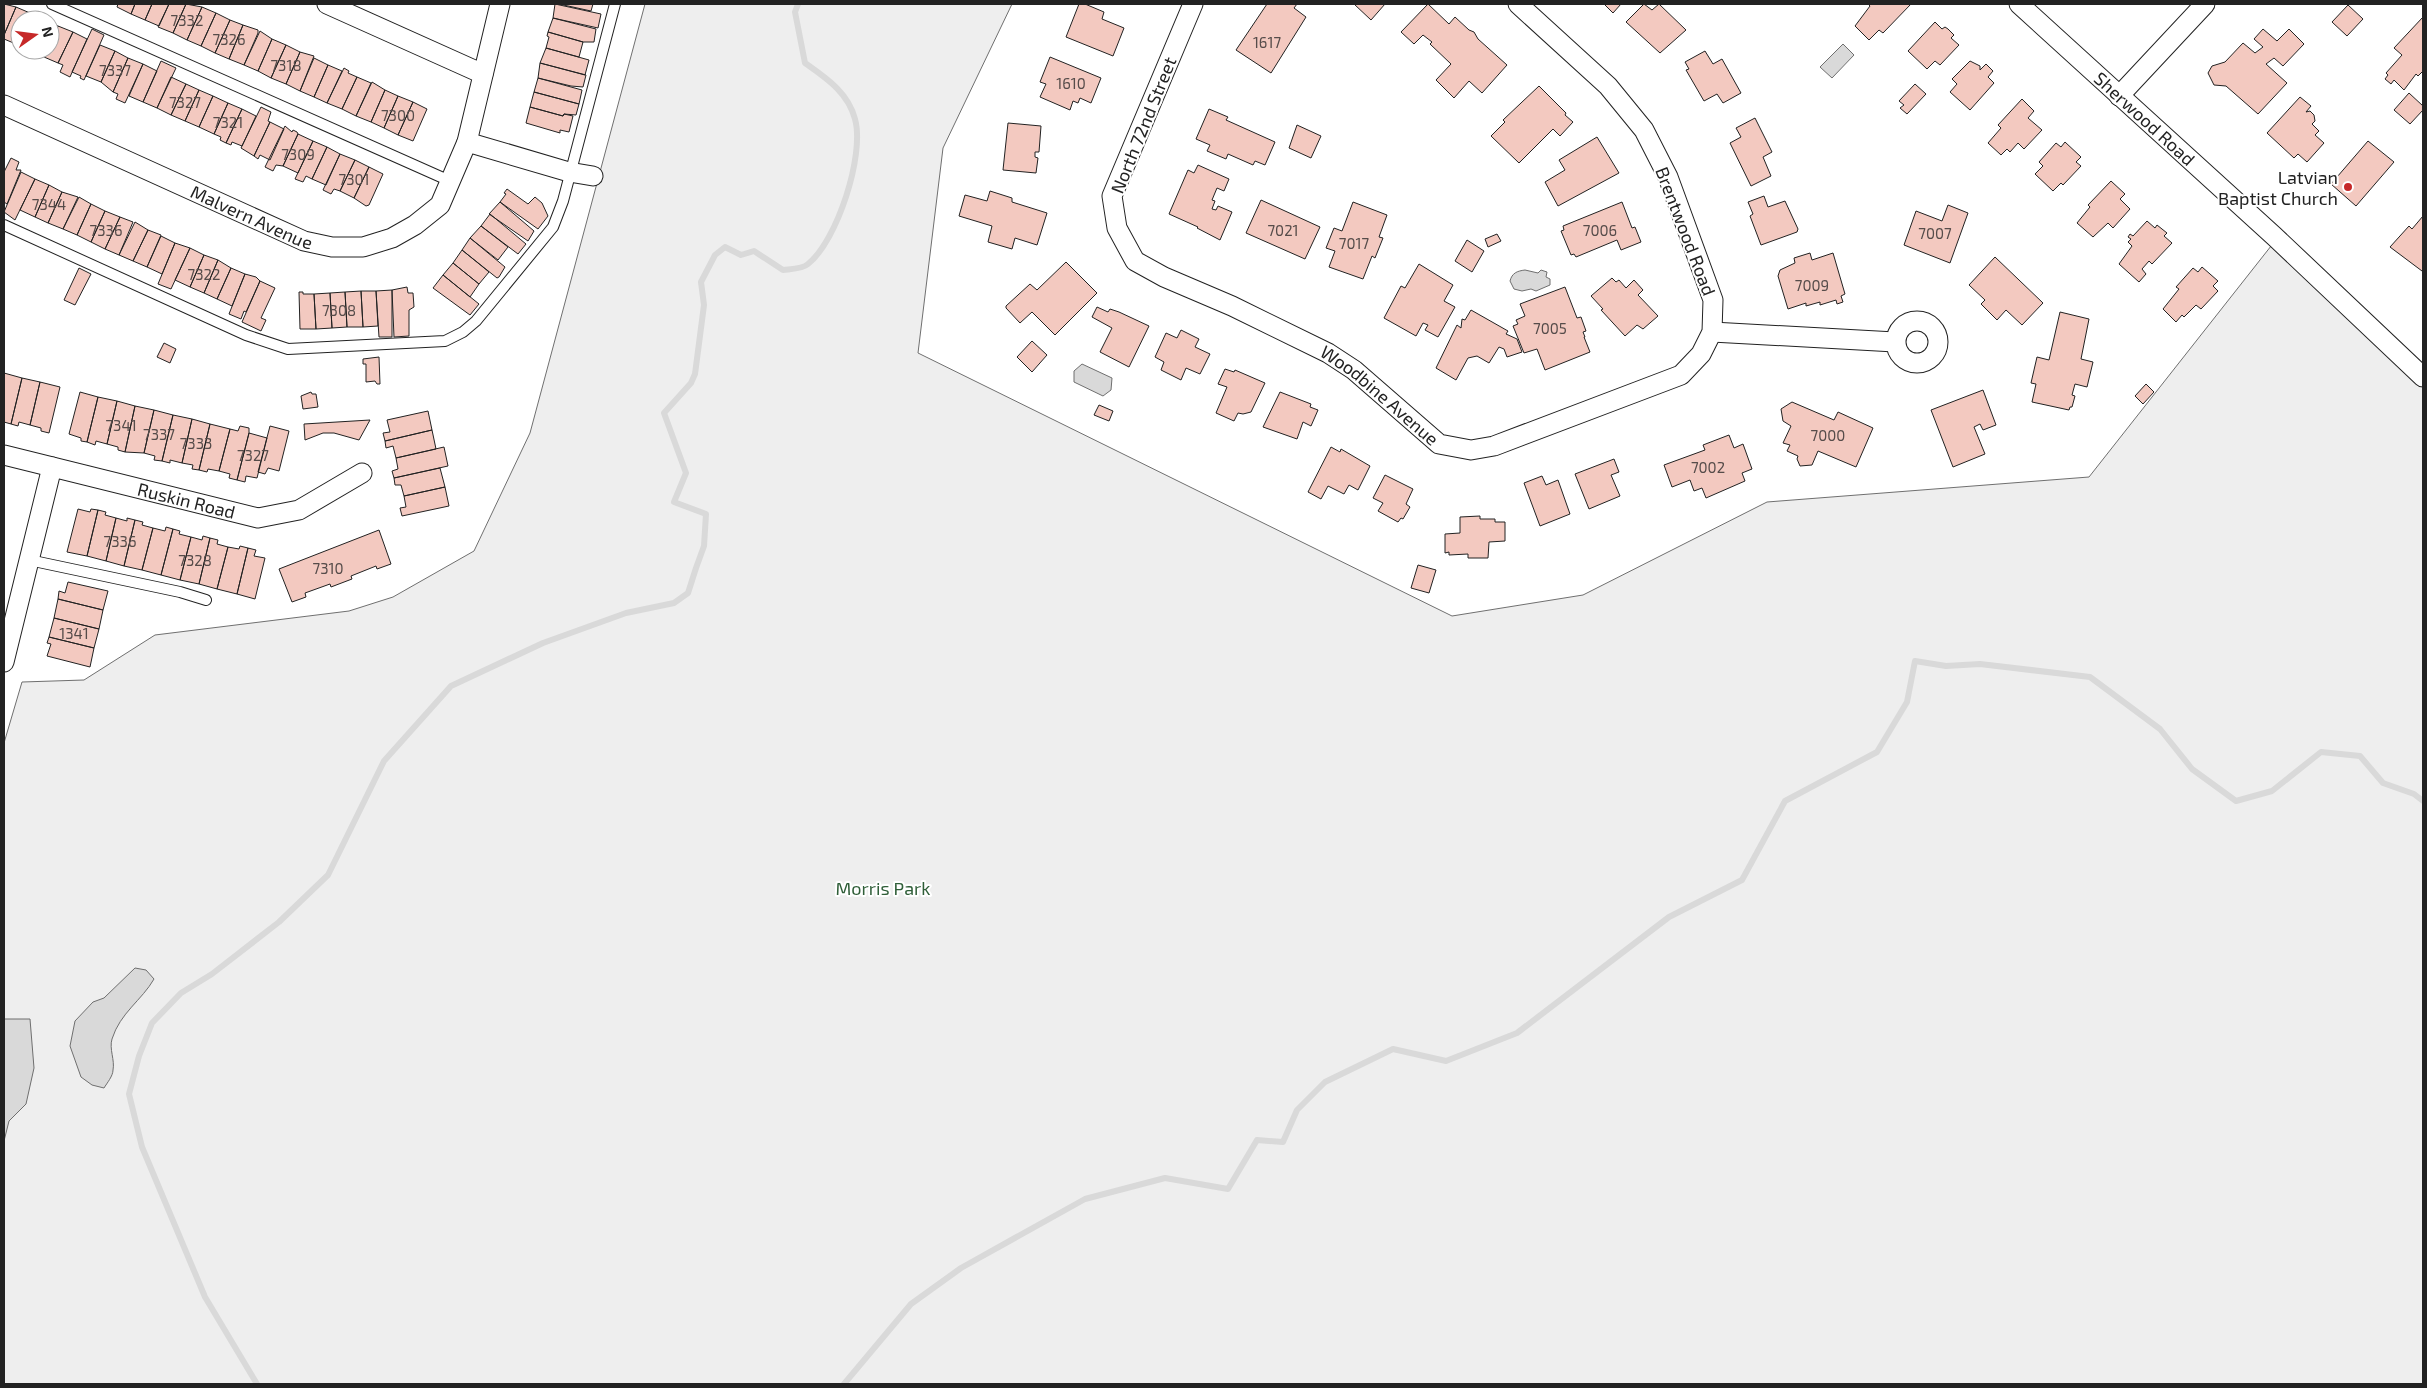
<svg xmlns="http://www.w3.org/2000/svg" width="2427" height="1388" font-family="'Exo 2',sans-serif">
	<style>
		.green { fill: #eee; stroke: #6f6f6f }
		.water { fill: #d9d9d9; stroke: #6f6f6f }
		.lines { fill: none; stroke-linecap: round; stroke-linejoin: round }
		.stream { stroke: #d9d9d9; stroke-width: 6 }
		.building { fill: #f3c9c0; stroke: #222 }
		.service-casing { stroke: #222; stroke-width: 12 }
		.minor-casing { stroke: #222; stroke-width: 21 }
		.service { stroke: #fff; stroke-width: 10 }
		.minor { stroke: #fff; stroke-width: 19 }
		.poi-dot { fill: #c62828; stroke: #fff; stroke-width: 2 }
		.labels { text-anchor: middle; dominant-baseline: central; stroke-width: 4; stroke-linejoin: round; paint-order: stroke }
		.number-label { font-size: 15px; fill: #564c4a }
		.street-label { font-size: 18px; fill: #222; stroke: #fff }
		.poi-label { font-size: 18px; fill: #222; stroke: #fff; text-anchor: end }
		.park-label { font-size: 18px; fill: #2f5e38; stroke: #fff }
	</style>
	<rect width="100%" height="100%" fill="#fff"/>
	<!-- green -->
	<path class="green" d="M645,4h367l-69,144 -25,205 534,263 131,-21 184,-93 322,-25 186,-236 148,141v1002h-2419v-641l18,-61 62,-2 71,-45 194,-24 44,-14 81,-46 56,-118z"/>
	<!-- water -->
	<path class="water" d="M1843,44l11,11 -22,23 -12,-11z
		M1525,270l13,3 3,-3 6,2 -1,5 4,2v6l-14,6 -5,-2 -9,2 -8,-2 -4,-8c2,-8 7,-10 15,-11z
		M1082,364l30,14 -1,12 -8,6 -29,-14v-11z
		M135,968l11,2 8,9c-12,21 -34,34 -42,60 -3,10 3,21 1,31 0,6 -6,13 -9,18l-12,-3 -11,-8 -11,-31 5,-25 18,-19 11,-4z
		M4,1019h26l4,49 -8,36 -17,17 -5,20z"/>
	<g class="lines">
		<!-- stream -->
		<path class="stream" d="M257,1384l-52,-87 -63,-150 -13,-53 10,-38 13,-33 29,-30 31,-19 67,-52 49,-47 56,-114 67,-75 92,-43 83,-30 48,-10 14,-10 8,-25 8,-22 2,-32 -32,-12 12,-29 -22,-60 27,-30 4,-9 9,-69 -3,-23 14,-27 10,-8 16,8 13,-4 29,19c7,-1 20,-1 25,-6 29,-23 57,-109 47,-145 -7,-27 -29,-41 -50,-56l-10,-51 3,-8
			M844,1384l67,-80 50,-36 124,-69 80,-21 63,11 29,-49 26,2 14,-32 28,-28 68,-33 53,12 71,-28 152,-116 73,-37 43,-79 92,-49 30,-50 8,-41 31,5 34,-2 110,13 70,52 32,40 44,32 36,-10 49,-39 39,4 23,27 31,11 9,7"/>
	</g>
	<!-- building -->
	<path class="building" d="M4,4l12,3 -12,28z
		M118,4h17l-4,10 -14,-7z
		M135,4h17l-7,16 -14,-6z
		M152,4h17l-10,22 -14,-6z
		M169,4h17l-13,29 -15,-6z
		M186,4l16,3 -15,33 -14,-7z
		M555,4l46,10 -3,14 -45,-10z
		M559,4h34l-2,7z
		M1079,4h6l19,8 -2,7 22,9 -11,28 -47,-19z
		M1267,4h30l-3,4 12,9 -35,56 -35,-23z
		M1354,4h31l-14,16z
		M1428,4l21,20 6,-7 14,13 5,2 4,7 29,26 -25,28 -13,-12 -15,17 -18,-18 15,-16 -21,-20 2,-2 -9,-7 -9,9 -13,-12z
		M1604,4h17l-8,9z
		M1644,4l8,6 7,-6 27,26 -26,23 -34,-31z
		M1868,4h43l-28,29 -4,-3 -10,10 -14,-14 15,-20z
		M2348,5l15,14 -16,17 -15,-14z
		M16,7l14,6 -3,7h-7v16l-4,8 -12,-5v-4z
		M202,7l14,6 -15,33 -14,-6z
		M30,13l14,6v1h-17z
		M216,13l14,7 -15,33 -14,-7z
		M2423,17v54l-5,5 -2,-2 -12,16 -10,-10 -3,4 -6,-5 3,-4 -2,-2 16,-18 -8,-7z
		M553,18l43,11 -2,13h-11l-35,-10z
		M230,20l13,5 -14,34 -14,-6z
		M50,22l8,4 -8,18z
		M1935,22l7,7 3,-2 3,2 6,6 -3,3 8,7 -19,20 -5,-4 -8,8 -19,-18z
		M243,25l15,5v3l-14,32 -15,-6z
		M58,26l15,6 -15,31 -14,-6 3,-7h3v-6z
		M92,29l12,6 -20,45 -4,-2 1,-2 -9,-4z
		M2263,29l14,12 12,-12 15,15 -21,22 -9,-8 -8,6 21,19 -29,31 -32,-28 -12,-1 -6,-12 4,-7 13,-4 18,-19 12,10 8,-6 -9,-8z
		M260,31l12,8 -14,32 -14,-6z
		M73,32l14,7 -17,38 -10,-5 3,-7 -5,-2z
		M548,32l35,10 -4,15 -33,-9 3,-11 -2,-1z
		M272,39l14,6 -15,33 -13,-7z
		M100,45l15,6 -14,31 -15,-6z
		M286,45l14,7 -14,32 -15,-6z
		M546,48l43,12 -4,15 -45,-12z
		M30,50h17l-3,7z
		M115,51l13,7 -15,34 -12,-10z
		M1705,51l8,13 9,-5 19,34 -18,10 -6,-9 -13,7 -18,-31 3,-1 -4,-7z
		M300,52l14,4 -14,35 -14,-7z
		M1050,57l51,21 -10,25 -11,-5 -2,5 -5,-2 -3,9 -30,-13 6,-13 -6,-2z
		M128,58l15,6 -18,39 -9,-4 2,-5 -5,-2z
		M314,58l14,7 -14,32 -14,-6z
		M161,61l15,7 -19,40 -14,-6z
		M1970,61l10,5v4l6,-6 7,7 -5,6 6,6 -24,27 -20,-18 7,-8 -5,-5z
		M540,63l46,12 -3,12 -12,-1 -33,-8z
		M143,64l14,7 -14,31 -14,-6z
		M328,65l14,6 -15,32 -13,-6z
		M344,68l5,3 -1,2 9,4 -15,32 -15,-6z
		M171,77l15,7 -15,31 -14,-7z
		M357,77l14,6 -15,33 -14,-7z
		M538,78l44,12 -3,14 -45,-12z
		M372,82l13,8 -14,32 -15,-6z
		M186,84l13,6 -14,31 -14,-6z
		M1915,84l11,10 -19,20 -7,-6 4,-3 -5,-4z
		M1539,86l27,27 -1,2 8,7 -13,14 -7,-7 -34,34 -28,-27 14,-14 -2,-2z
		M199,90l14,6 -14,31 -14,-6z
		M385,90l13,6 -14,32 -13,-6z
		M534,92l45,12 -3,11 -12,-1 -1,2 -33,-9z
		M2409,93l14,13v4l-13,14 -16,-14z
		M213,96l15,7 -14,31 -15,-7z
		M398,96l15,6 -15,33 -14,-7z
		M2300,97l11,9 -5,6 4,-1 4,4 1,6 -3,3 7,7 -4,4 9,8 -17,19 -9,-8 -4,4 -27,-25z
		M2022,99l12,12 -6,7 14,12 -18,19 -6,-6 -8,9 -3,-3 -6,6 -13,-12 13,-15 -3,-3z
		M413,102l14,7 -14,32 -15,-6z
		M228,103l14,6 -16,34 -6,-3 1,-3 -7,-3z
		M261,107l10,5 -3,9 2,1 -16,34 -13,-8z
		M530,107l33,9 1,-2 9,2 -4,16 -9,-2v3l-34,-10z
		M242,109l14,7 -14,30 -10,-4 -1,3 -5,-2z
		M1209,109l19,8 -2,3 49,22 -10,23 -10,-4 -2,4 -25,-11 -2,5 -19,-8 3,-6 -14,-6z
		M1755,118l17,34 -9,5 8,19 -20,10 -21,-43 11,-6 -5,-9z
		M270,122l14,7 -14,31 -10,-5 -2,4 -4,-3z
		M1008,123l33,3 -2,26h-4v5l3,1 -2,15 -33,-3z
		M1297,125l24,11 -10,22 -22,-10z
		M285,126l7,6 1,-2 4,2 1,2 -15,32 -7,-1 -3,6 -8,-4z
		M298,134l15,7 -15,32 -15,-7z
		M1597,137l22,36 -61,33 -13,-24 20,-12 -6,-10z
		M313,141l14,6 -15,32 -6,-3 -3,6 -8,-3z
		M2368,141l26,21 -38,44 -25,-22z
		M2065,142l16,15 -5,5 5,4 -18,19 -2,-2 -8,8 -18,-17 8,-8 -4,-4 17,-19 5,4z
		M327,147l13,7 -14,31 -14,-6z
		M340,154l15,6 -15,31 -6,-2 -3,5 -8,-4z
		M11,158l8,4 -3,8h5l-14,34 -3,-2v-30z
		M355,160l14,7 -15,31 -14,-7z
		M1198,165l31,14 -5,12 -7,-3 -5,12 3,1 -3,8 4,1 2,-4 14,6 -12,28 -23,-12 1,-1 -29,-13 19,-44 6,3z
		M369,167l14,7 -14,31 -3,1 -12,-8z
		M21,172l14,7 -20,41 -11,-8z
		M35,179l14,6 -14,32 -15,-7z
		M2111,181l14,13 -5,5 10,10 -17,19 -5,-5 -15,14 -16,-14 13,-16 -2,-2z
		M49,185l13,7 -14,31 -13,-6z
		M507,189l21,15 7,-7 7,6 6,13 -10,13 -38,-27 6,-8 -2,-1z
		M990,191l22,7v4l35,11 -10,32 -22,-7 -3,11 -24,-7 4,-16 -33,-10 6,-21 22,6z
		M62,192l16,5 -15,32 -15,-6z
		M1764,196l4,11 17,-6 13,28 -1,3 -36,13 -11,-29 3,-2 -5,-12z
		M79,197l12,7 -14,31 -14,-6z
		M1261,200l59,27 -15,32 -59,-26z
		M500,202l34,29 -6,10 -39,-27z
		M1353,202l34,13 -8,22 4,1 -8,20 -3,-2 -9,23 -34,-12 6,-16 -9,-3 8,-20 8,3z
		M1622,202l10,26 3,-1 6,15 -20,8 -4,-10 -41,17 -2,-3 -3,1 -10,-24 3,-1 -1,-4z
		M91,204l14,7 -14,31 -14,-7z
		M1948,205l20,8 -18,50 -46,-18 12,-34 26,10z
		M105,211l15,6 -15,32 -14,-7z
		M490,214l36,30 -8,10 -37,-28z
		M2423,216v54l-1,1 -32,-24 19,-21 3,3z
		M120,217l13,5 -14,33 -14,-6z
		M2147,221l8,7 2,-3 10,8 -3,3 8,7 -20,21 -3,-3 -7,8 4,5 -7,8 -20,-18 13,-18 -4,-4 3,-3 -3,-2 2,-3 3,2z
		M135,222l13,8 -15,31 -14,-6z
		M481,226l27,21 -10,13 -28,-22z
		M148,230l13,5 -14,32 -14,-6z
		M1497,234l4,7 -13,6 -3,-8z
		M161,236l14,7 -13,31 -15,-7z
		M470,238l35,29 -6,10 -2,1 -35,-28z
		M1467,240l17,11 -12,21 -17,-11z
		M175,243l15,5 -19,41 -13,-5z
		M190,248l14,7 -14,32 -15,-7z
		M462,250l27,22 -10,12 -26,-21z
		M1810,253l2,7 21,-7 12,41 -4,2 2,6 -6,2 -1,-4 -16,5v-3l-14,4v-3l-18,6 -10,-33 2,-6 15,-7 -1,-5z
		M204,255l14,5 -14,33 -14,-6z
		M1995,257l48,46 -21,22 -16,-15 -9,10 -16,-16 4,-4 -16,-15z
		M218,260l13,8 -14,31 -13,-6z
		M1066,262l31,31 -42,42 -23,-23 -12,11 -14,-15v-2l24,-22 7,6z
		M453,263l26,21 -9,13 -27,-22z
		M1419,264l34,21 -9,16 11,6 -17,30 -13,-7 3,-5 -5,-2 -7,13 -32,-18 17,-32 4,2z
		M2202,267l16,14 -5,5 5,5 -17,18 -5,-4 -12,12 -2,-2 -6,7 -13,-13 16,-20 -3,-2 17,-19 5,4z
		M79,268l12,6 -16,31 -11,-5z
		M231,268l14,6 -13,32 -15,-7z
		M245,274l11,3 4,4 -14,31 -2,-1 -3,8 -12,-5z
		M443,275l36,29 -9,11 -37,-27z
		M1612,278l4,4 3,-2 7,8 8,-8 9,10 -5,5 20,21 -15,13 -6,-4 -12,11 -24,-26 2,-1 -12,-13z
		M260,281l15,7 -14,30 5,2 -5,11 -19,-9z
		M407,287l1,6h5l1,14 -5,3v26l-15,1 -2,-47z
		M1565,287l12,31 4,-1 5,14 -3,1 2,5h-1l6,15 -45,18 -8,-21 -13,4 -11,-27 5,-2 -2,-4 9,-4 -5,-12z
		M392,290v47h-13l-3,-46z
		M361,291h15l2,35 -15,1z
		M361,291l2,36h-16l-2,-35z
		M299,292h4v2h11l2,35h-16z
		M345,292l2,35 -15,1 -2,-35z
		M330,293l2,35 -16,1 -2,-35z
		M1097,307l11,5 2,-3 9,3 30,14 -20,41 -29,-15 12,-24 -20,-11z
		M1471,310l37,21 -2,3 11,5 5,13 -15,5 -3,-8 -5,-2 -10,16 -12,-7 -9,2 -12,22 -20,-12 21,-43 4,3 1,-9 3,1z
		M2060,312l29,7 -8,40 12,3 -6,25 -12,-3 -3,11 3,1 -3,11h-2l-1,3 -37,-8 4,-18 -5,-1 6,-26 12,3z
		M1181,330l18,9 -4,8 15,7 -10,20 -14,-6 -5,12 -20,-10 3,-8 -9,-5 11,-24 11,5z
		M1032,341l15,14 -15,17 -15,-15z
		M164,343l12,6 -6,14 -13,-6z
		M379,357l1,27h-3l-2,-3 -9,1v-18h-3v-5z
		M1225,369l9,3 1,-2 30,13 -14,29 -8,2 -5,-1 -4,8 -18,-8 11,-26 -9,-3z
		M4,373l18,5 -11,46 -7,-2z
		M22,378l18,4 -10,43 -11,-3 -1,4 -7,-2z
		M40,382l20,5 -11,46 -8,-2v-3l-11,-3z
		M2146,384l8,8 -11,12 -8,-8z
		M1983,390l13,35 -13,5 -3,-6 -6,3 11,27 -32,13 -22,-57z
		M80,392l18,5 -11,45 -6,-1v-3l-12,-4z
		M311,392l1,2h4l2,13 -15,2 -2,-13z
		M1280,392l31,12 -1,3 8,3 -7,16 -8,-4 -6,17 -34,-12z
		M98,397l19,4 -10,43 -11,-3 -1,4 -8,-3z
		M117,401l18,5 -10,46 -7,-2v-3l-11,-3z
		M1792,402l42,18 4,-8 35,16 -17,39 -38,-16 -6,14 -12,1 -3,-7 1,-3 -11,-5 3,-6 -7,-2 8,-17 -8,-5 -2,-12z
		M1099,405l14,6 -4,10 -15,-6z
		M135,406l19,4 -10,43 -19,-1z
		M154,410l19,5 -11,46 -8,-1 1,-4 -11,-3z
		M428,411l4,19 -47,11 -2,-8 7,-1 -3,-12z
		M173,415l19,4 -10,44 -12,-3v3l-8,-2z
		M192,419l18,5 -11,46 -7,-1 1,-4 -11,-2z
		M370,420l-11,20 -25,-7h-11l-18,7 -1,-16z
		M210,424l20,5 -11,42 -11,-2 -1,3 -8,-2z
		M240,426l9,2v5l-12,47 -8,-2 1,-4 -11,-3 11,-42 8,2z
		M270,426l19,5 -10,40 -11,-3 -3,6 -7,-2z
		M432,430l4,19 -40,9 -3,-12 -7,2 -1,-7z
		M249,433l18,5 -10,40 -11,-2 -1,6 -8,-2z
		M1729,435l5,13 9,-4 9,25 -10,4 3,8 -39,17 -4,-10 -8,3 -4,-11 -18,7 -8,-22 41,-15 -2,-5z
		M444,447l4,19 -54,12 -2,-7 6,-2 -2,-11z
		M1331,447l9,5 1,-3 29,17 -12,24 -9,-5 -5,9 -16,-8 -7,13 -13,-7z
		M1614,459l5,13 -8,3 9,21 -31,13 -14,-35z
		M440,468l5,19 -41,9 -3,-11h-6l-1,-7z
		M1385,475l28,14 -7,15 4,3 -7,12 -2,-1 -3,4 -20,-11 5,-8 -10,-5z
		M1542,476l4,9 12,-5 12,34 -30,12 -16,-43z
		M445,487l4,19 -47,10 -2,-8 6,-1 -2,-11z
		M78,509l12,3 1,-3 7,1 -11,46 -20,-4z
		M98,510l8,2 -1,3 11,3 -10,43 -19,-5z
		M1480,516v3h15v3h10v19l-16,1 -1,16h-20v-4l-19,1v-3l-4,1v-19l15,-1v-16z
		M116,518l11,3v-3l8,2 -11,46 -18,-5z
		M135,520l8,2 -1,3 11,3 -11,42 -18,-4z
		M166,527l7,2 -12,46 -19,-5 11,-42 12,3z
		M173,529l7,2 -1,3 12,3 -11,43 -19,-5z
		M379,530l12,34 -14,5 -1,-3 -25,10 1,3 -21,8 -1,-3 -25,9 1,4 -14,5 -13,-33z
		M203,536l7,2 -11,46 -19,-4 11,-43 11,3z
		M210,538l8,2 -1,4 11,3 -11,42 -18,-5z
		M240,546l8,2 -11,46 -20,-5 11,-42 11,2z
		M248,548l8,2 -2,6 11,2 -10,41 -18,-5z
		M1418,565l18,5 -7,23 -18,-5z
		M68,582l40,9 -5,19 -45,-11 1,-8 6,2z
		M58,599l45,11 -4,19 -45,-11z
		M54,618l45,11 -5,19 -45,-11z
		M49,637l45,11 -4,19 -43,-11 4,-12 -4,-1z"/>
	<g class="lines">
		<defs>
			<path id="service" d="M52,4l398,177
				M4,225l242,110 42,14 157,-8 18,-9 13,-11 77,-94 10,-26 52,-197
				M29,560l151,32 26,8"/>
			<g id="minor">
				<path d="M327,4l156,70"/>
				<path id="s1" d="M1193,4l-81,192 5,32 18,33 29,16 68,29 96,47 26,17 85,74 32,6 23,-4 187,-71 20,-21 11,-22 1,-32 -45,-123 -24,-47 -36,-44 -90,-82"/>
				<path id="s2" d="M2019,4l255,232 149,141"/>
				<path d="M2119,96l86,-92"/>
				<path id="s3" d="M4,105l300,136 28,6h31l29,-9 23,-13 25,-20 27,-63 33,-138"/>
				<path d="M467,142l102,30 24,4"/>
				<circle cx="1917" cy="342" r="21"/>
				<path d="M1712,332l183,10"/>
				<path id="s4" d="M4,455l254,63 41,-8 63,-37"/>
				<path d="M4,662l48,-195"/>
			</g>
		</defs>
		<!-- service casing -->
		<use href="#service" class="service-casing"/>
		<!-- minor casing -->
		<use href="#minor" class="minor-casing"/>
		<!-- service -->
		<use href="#service" class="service"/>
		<!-- minor -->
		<use href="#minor" class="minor"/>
	</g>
	<!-- markers -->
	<circle class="poi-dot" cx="2348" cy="187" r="5"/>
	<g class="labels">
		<!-- number labels -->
		<g class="number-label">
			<text x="187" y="20">7332</text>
			<text x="229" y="39">7326</text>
			<text x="1267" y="42">1617</text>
			<text x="286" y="65">7318</text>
			<text x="115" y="70">7337</text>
			<text x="1071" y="83">1610</text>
			<text x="185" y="102">7327</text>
			<text x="398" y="115">7300</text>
			<text x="228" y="122">7321</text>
			<text x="298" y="154">7309</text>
			<text x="354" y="179">7301</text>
			<text x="49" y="204">7344</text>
			<text x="106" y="230">7336</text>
			<text x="1283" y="230">7021</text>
			<text x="1600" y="230">7006</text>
			<text x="1935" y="233">7007</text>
			<text x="1354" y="243">7017</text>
			<text x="204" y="274">7322</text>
			<text x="1812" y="285">7009</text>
			<text x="339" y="310">7308</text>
			<text x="1550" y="328">7005</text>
			<text x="121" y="425">7341</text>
			<text x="159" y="434">7337</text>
			<text x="1828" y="435">7000</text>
			<text x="196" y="443">7333</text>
			<text x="253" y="455">7327</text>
			<text x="1708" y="467">7002</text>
			<text x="120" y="541">7336</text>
			<text x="195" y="560">7328</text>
			<text x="328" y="568">7310</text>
			<text x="74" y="633">1341</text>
		</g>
		<!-- street labels -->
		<g class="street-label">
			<text stroke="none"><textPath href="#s2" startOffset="170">Sherwood Road</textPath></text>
			<text transform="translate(1143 125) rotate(-68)">North 72nd Street</text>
			<text stroke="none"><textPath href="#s3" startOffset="272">Malvern Avenue</textPath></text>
			<text transform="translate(1686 231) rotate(69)">Brentwood Road</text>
			<text stroke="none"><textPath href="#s1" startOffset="559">Woodbine Avenue</textPath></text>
			<text stroke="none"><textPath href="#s4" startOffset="188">Ruskin Road</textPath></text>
		</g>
		<!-- poi labels -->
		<g class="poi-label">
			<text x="2338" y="177">Latvian<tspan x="2338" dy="21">Baptist Church</tspan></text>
		</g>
		<!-- park labels -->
		<g class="park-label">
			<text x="883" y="888">Morris Park</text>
		</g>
	</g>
	<!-- border -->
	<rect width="2427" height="1388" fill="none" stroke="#222222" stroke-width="10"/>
	<!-- north arrow -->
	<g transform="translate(35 35) rotate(76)"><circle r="24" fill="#ffffff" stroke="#a7a7a7"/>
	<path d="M0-4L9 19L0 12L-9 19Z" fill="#c62828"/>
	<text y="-8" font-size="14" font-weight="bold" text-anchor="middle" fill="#222222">N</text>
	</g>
</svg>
